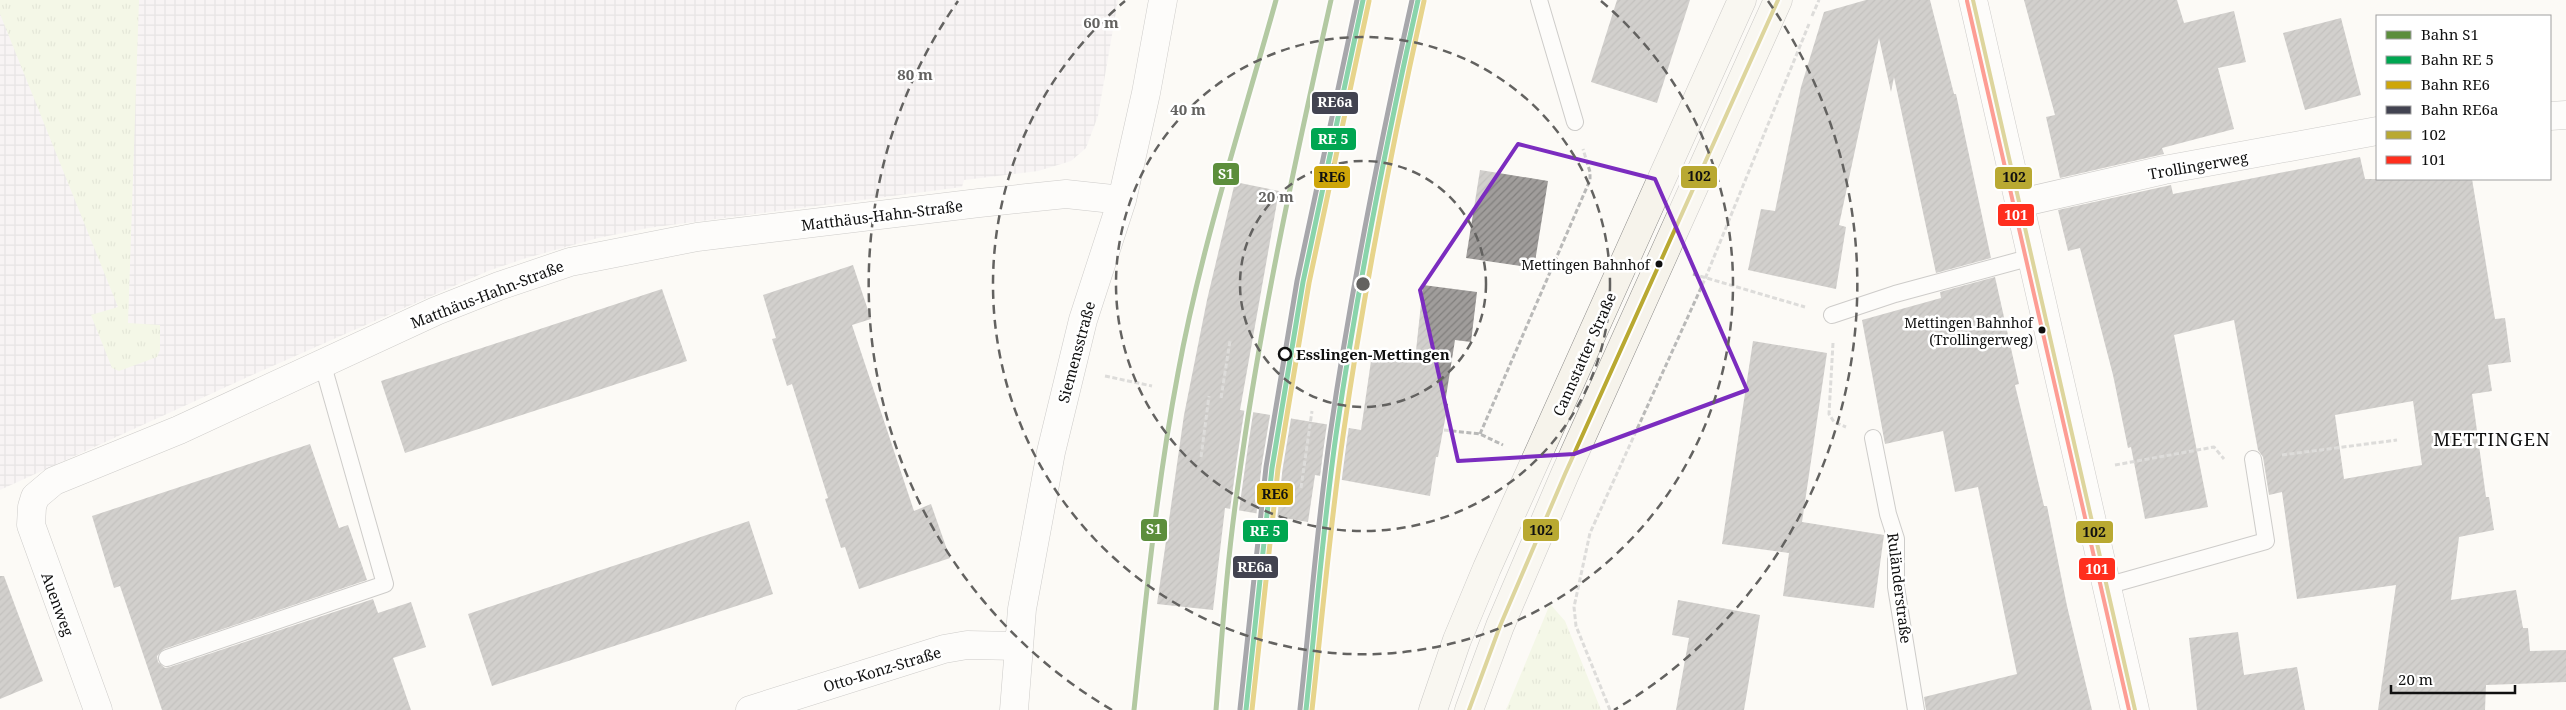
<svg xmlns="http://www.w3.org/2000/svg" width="2566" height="710" font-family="'Noto Serif',serif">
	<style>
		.industrial { fill: url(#industrial-grid) }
		.grass { fill: url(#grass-tufts) }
		.building { fill: url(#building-hatch); fill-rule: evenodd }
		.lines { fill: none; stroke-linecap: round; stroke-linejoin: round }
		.lane-casing { stroke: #969594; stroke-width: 18 }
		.street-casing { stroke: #969594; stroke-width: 29 }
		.secondary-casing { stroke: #8d8c8a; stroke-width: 29 }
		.path { stroke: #b9b9b8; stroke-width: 3; stroke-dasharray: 5 2.5; stroke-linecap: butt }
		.lane { stroke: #fffefe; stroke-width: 16 }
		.street { stroke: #fffefe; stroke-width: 28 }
		.secondary { stroke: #f6f3eb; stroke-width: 28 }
		.bus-1-casing { stroke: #fff; stroke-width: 8 }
		.bus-2-casing { stroke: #fff; stroke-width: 8 }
		.bus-1 { stroke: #b9a932; stroke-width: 4 }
		.bus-2 { stroke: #ff2e1d; stroke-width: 4 }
		.rail-1-casing { stroke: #fff; stroke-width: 9 }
		.rail-2-casing { stroke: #fff; stroke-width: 9 }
		.rail-3-casing { stroke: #fff; stroke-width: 9 }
		.rail-4-casing { stroke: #fff; stroke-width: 9 }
		.rail-1 { stroke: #5c8e3c; stroke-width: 5 }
		.rail-2 { stroke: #00a651; stroke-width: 5 }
		.rail-3 { stroke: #cea609; stroke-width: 5 }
		.rail-4 { stroke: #424351; stroke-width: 5 }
		.marked { fill: none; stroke: #7b2cbf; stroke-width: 4; stroke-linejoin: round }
		.ring { fill: none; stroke: #636260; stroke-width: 2.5; stroke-dasharray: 9 6 }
		.bus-dot { fill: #101010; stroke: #fff; stroke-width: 2 }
		.stop-dot { fill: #fff; stroke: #101010; stroke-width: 2.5 }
		.labels { text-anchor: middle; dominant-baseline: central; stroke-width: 5; stroke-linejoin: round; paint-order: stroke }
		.bus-label { font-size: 14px; fill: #101010; stroke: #fff; text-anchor: end }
		.street-label { font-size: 15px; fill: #101010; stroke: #fff }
		.stop-label { font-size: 15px; font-weight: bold; fill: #101010; stroke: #fff; text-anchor: start }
		.quarter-label { font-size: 18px; letter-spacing: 1px; fill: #101010; stroke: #fff }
		.centre { fill: #636260; stroke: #fff; stroke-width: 2.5 }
		.ring-label { font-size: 15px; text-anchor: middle; font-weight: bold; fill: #636260; stroke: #fff; stroke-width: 5; stroke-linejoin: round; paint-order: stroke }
		.line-badge { stroke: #fff; stroke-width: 2 }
		.badge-label { font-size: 14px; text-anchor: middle; font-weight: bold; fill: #fff }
		.pale-badge-label { font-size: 14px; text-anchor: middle; font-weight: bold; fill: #111 }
	</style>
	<defs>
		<pattern id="industrial-grid" width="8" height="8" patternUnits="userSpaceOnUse" patternTransform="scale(1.25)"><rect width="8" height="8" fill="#f3eef2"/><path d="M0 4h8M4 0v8" fill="none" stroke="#cfcbce"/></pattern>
		<pattern id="grass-tufts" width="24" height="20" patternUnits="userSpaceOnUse" patternTransform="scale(1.25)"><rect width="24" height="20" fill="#ebf4d4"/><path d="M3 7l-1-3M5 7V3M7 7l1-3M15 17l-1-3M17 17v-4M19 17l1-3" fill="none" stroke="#c8d0b5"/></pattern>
		<pattern id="building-hatch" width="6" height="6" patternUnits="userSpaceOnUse" patternTransform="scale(1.25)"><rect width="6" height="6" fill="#a09d9b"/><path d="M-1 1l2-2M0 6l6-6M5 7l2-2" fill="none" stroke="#817f7d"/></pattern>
	</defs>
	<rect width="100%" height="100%" fill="#fcfaf6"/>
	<!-- industrial -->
	<path class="industrial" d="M0,0h1118l-20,116 -12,32 -15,13 -33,10 -74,9 -2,7 -314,41 -50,10 -75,21 -35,12 -229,101 -259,118z"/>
	<!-- grass -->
	<path class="grass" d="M0,0h139l-11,323 32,2v25l-3,7 -38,14 -7,-3 -21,-53 27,-8 -118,-293z
		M1550,604l15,17 36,89h-95z"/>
	<!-- building -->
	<path class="building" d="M1617,0h73l-33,103 -66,-21z
		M1866,0h64l24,94h2l35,164 -55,15 -42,-196 -3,15 -12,-54 -40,187 7,2 -10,62 -88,-19 13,-61 14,2 26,-124 23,-75z
		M2024,0h153l7,23 50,-12 12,51 -28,6 16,61 -72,19 2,6 -104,24 -14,-61 9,-2z
		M2341,18l20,77 -56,15 -22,-77z
		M2360,157l5,22h107l23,140 10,-1 6,44 -23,3 4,26 -20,3 14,103h3l5,33 -35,7 -8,63 65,-10 7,38h5l2,23 36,-1v32l-80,3 -1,25h-107l18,-125 -99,14 -15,-107 -13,3 -6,-38 -5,-7 -24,-130 -60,15 34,172 -63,12 -14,-72 -3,1 -15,-73 -33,-127 -12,3 -10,-41 113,-25 2,9zM2413,401l9,64 -78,14 -9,-64z
		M1480,170l68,11 -14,87 -68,-10z
		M1235,182l44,9 -39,219 121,20 11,-76 43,6 8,-75 54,7 -6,50 -16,-2 -10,63 3,1 -10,53h-2l-6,39 -115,-21 -7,47 -83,-14 -12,102 -56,-6 27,-189 23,-115z
		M853,265l18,54 -19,6 62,186 17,-7 19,54 -91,31 -14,-42 -4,1 -16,-49 3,-1 -36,-114 -5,2 -15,-47 4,-1 -13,-43z
		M1995,277l24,107 -4,1 29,121h3l20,100 25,104h-166l-2,-13 93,-23 -39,-187 -23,5 -12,-61 -58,13 -23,-124 79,-22 -1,-6z
		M662,289l25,72 -282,92 -24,-72z
		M1753,341l74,12 -25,169 82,13 -10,73 -91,-12 6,-43 -67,-9z
		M310,444l29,84 9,-3 19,55 -203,69 -7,7 1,6 7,6 5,-1 203,-68 5,14 33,-11 15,45 -33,11 18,52h-249l-42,-124 -6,2 -22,-72z
		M749,521l24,73 -281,92 -24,-72z
		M0,576h4l39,105 -43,18z
		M1678,600l82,15 -16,95h-68l13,-72 -17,-3z
		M2238,632l6,43 53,-8 8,43h-108l-8,-72z"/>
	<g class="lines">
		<defs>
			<path id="lane" d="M1539,0l36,122
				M1832,315l63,-21 137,-37
				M1873,438l15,76 8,25v48l20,123
				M2106,586l160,-45 -13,-82
				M167,658l218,-74 -63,-222"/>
			<path id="street" d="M1973,0l162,710
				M2550,116l16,-1
				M2020,203l144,-33 213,-39
				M98,710l-67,-185 1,-18 3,-10 19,-16 125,-51 257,-119 63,-25 71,-24 127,-25 282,-34 87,-9 56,6
				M750,710l194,-61 23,-4 51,1
				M1014,710l8,-101 29,-157 32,-132 39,-120 24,-107 17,-93"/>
			<path id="secondary" d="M1433,710l24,-70 30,-72 255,-568
				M1469,710l31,-84 65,-152 213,-474"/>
		</defs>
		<!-- lane casing -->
		<use href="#lane" class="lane-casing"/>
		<!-- street casing -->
		<use href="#street" class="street-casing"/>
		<!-- secondary casing -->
		<use href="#secondary" class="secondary-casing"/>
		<!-- path -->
		<path class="path" d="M1812,16l7,-16
			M1693,274l112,33
			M1833,343l-4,71 5,8 12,5
			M1105,376l47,10
			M1221,398l9,-57
			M1444,430l36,4 23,11
			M1480,434l110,-254v-8l-7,-23
			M2282,455l115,-15
			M1201,457l8,-61
			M2115,465l99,-18 10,12
			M1301,488l11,-77
			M1610,710l-34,-84 -2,-19 16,-74 115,-254 104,-255"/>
		<!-- lane -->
		<use href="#lane" class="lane"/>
		<!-- street -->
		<use href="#street" class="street"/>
		<!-- secondary -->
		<use href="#secondary" class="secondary"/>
		<defs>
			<path id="bus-1" d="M1973,0l162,710
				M1469,710l31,-84 65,-152 213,-474"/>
			<path id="bus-2" d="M1967,1l162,709"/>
		</defs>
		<!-- bus-1 casing -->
		<use href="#bus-1" class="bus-1-casing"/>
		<!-- bus-2 casing -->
		<use href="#bus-2" class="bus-2-casing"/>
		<!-- bus-1 -->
		<use href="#bus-1" class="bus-1"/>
		<!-- bus-2 -->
		<use href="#bus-2" class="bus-2"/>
		<defs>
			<path id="rail-1" d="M1134,710c12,-113 23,-226 44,-337 23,-126 64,-250 98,-373
				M1216,710c6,-75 11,-150 22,-225 22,-163 57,-324 93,-485"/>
			<path id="rail-2" d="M1246,710l26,-242 31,-186 60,-282
				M1306,710c10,-92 17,-183 30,-275 21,-146 50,-291 82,-435"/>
			<path id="rail-3" d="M1252,710l26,-241 31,-186 60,-282
				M1312,710c10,-91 18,-183 31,-274 21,-146 49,-291 81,-435"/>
			<path id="rail-4" d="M1240,709l26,-242 31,-186 60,-281
				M1300,709c10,-91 17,-183 30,-274 21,-146 50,-291 82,-435"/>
		</defs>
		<!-- rail-1 casing -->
		<use href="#rail-1" class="rail-1-casing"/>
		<!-- rail-2 casing -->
		<use href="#rail-2" class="rail-2-casing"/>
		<!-- rail-3 casing -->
		<use href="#rail-3" class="rail-3-casing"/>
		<!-- rail-4 casing -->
		<use href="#rail-4" class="rail-4-casing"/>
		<!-- rail-1 -->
		<use href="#rail-1" class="rail-1"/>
		<!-- rail-2 -->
		<use href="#rail-2" class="rail-2"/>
		<!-- rail-3 -->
		<use href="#rail-3" class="rail-3"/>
		<!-- rail-4 -->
		<use href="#rail-4" class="rail-4"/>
	</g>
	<!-- marked area -->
	<path d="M0 0H2566V710H0ZM1518,144l137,35 92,211 -173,64 -116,7 -38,-171z" fill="#fcfaf6" fill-opacity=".55" fill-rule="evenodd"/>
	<path class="marked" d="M1518,144l137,35 92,211 -173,64 -116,7 -38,-171z"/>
	<!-- distance rings -->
	<g class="ring">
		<circle cx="1363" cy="284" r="123"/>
		<circle cx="1363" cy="284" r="247"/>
		<path d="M1601 1A370 370 0 1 1 1125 1"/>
		<path d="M1112 710A494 494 0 0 1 958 1M1768 1A494 494 0 0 1 1614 710"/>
	</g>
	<!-- markers -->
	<g class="bus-dot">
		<circle cx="1659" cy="264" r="4.5"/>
		<circle cx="2042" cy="330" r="4.5"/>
	</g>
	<circle class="stop-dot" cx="1285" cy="354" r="6"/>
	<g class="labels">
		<!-- bus labels -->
		<g class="bus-label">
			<text x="1650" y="264">Mettingen Bahnhof</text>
			<text x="2033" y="322">Mettingen Bahnhof<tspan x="2033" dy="17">(Trollingerweg)</tspan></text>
		</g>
		<!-- street labels -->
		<g class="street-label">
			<text transform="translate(2198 165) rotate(-10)">Trollingerweg</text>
			<text transform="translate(882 215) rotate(-7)">Matthäus-Hahn-Straße</text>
			<text transform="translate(487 294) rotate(-21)">Matthäus-Hahn-Straße</text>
			<text transform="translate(1076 352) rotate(-75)">Siemensstraße</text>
			<text transform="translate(1584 354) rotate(-66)">Cannstatter Straße</text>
			<text transform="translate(1900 588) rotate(83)">Ruländerstraße</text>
			<text transform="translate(58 604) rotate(70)">Auenweg</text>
			<text transform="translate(882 669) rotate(-17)">Otto-Konz-Straße</text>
		</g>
		<!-- stop labels -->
		<g class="stop-label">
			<text x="1296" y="354">Esslingen-Mettingen</text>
		</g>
		<!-- quarter labels -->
		<g class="quarter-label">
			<text x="2492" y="439">METTINGEN</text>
		</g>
	</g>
	<circle cx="1363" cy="284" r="8" class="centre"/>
	<g class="ring-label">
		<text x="1101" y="28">60 m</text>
		<text x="915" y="80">80 m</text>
		<text x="1188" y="115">40 m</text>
		<text x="1276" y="202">20 m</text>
	</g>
	<g class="line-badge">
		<rect x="1311" y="91" width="48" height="24" rx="5" fill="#424351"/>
		<rect x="1310" y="127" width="47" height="24" rx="5" fill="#00a651"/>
		<rect x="1212" y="162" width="28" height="24" rx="5" fill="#5c8e3c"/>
		<rect x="1680" y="165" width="38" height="24" rx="5" fill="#b9a932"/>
		<rect x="1313" y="165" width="38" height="24" rx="5" fill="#cea609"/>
		<rect x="1994" y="166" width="39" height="24" rx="5" fill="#b9a932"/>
		<rect x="1997" y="203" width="38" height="24" rx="5" fill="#ff2e1d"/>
		<rect x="1256" y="482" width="38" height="24" rx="5" fill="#cea609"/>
		<rect x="1140" y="518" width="28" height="24" rx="5" fill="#5c8e3c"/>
		<rect x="1522" y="518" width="38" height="24" rx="5" fill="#b9a932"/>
		<rect x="1242" y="519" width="47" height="24" rx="5" fill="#00a651"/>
		<rect x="2075" y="520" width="39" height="24" rx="5" fill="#b9a932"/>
		<rect x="1232" y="555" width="47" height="24" rx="5" fill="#424351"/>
		<rect x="2078" y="557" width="38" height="24" rx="5" fill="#ff2e1d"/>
	</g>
	<g class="badge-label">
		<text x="1335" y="107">RE6a</text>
		<text x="1333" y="144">RE 5</text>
		<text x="1226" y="179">S1</text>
		<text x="2016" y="220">101</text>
		<text x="1154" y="534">S1</text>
		<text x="1265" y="536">RE 5</text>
		<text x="1255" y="572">RE6a</text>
		<text x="2097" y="574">101</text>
	</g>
	<g class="pale-badge-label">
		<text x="1699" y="181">102</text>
		<text x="1332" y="182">RE6</text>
		<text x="2014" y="182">102</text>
		<text x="1275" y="499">RE6</text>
		<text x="1541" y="535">102</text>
		<text x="2094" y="537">102</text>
	</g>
	<!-- legend -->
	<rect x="2376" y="15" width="175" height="165" fill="#ffffff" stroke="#9f9f9f"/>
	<rect x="2386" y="31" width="25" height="8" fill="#5c8e3c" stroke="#9f9f9f"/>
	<text x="2421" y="40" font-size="15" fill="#101010">Bahn S1</text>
	<rect x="2386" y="56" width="25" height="8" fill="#00a651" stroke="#9f9f9f"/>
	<text x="2421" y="65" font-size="15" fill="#101010">Bahn RE 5</text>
	<rect x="2386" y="81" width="25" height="8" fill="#cea609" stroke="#9f9f9f"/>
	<text x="2421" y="90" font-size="15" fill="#101010">Bahn RE6</text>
	<rect x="2386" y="106" width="25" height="8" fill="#424351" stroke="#9f9f9f"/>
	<text x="2421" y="115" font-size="15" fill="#101010">Bahn RE6a</text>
	<rect x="2386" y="131" width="25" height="8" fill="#b9a932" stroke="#9f9f9f"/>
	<text x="2421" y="140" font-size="15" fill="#101010">102</text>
	<rect x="2386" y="156" width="25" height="8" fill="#ff2e1d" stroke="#9f9f9f"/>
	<text x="2421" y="165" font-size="15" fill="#101010">101</text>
	<!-- scale -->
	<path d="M2391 685v8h124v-8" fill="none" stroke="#101010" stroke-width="2.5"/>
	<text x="2398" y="685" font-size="15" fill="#101010" stroke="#ffffff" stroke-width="4" paint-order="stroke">20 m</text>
</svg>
